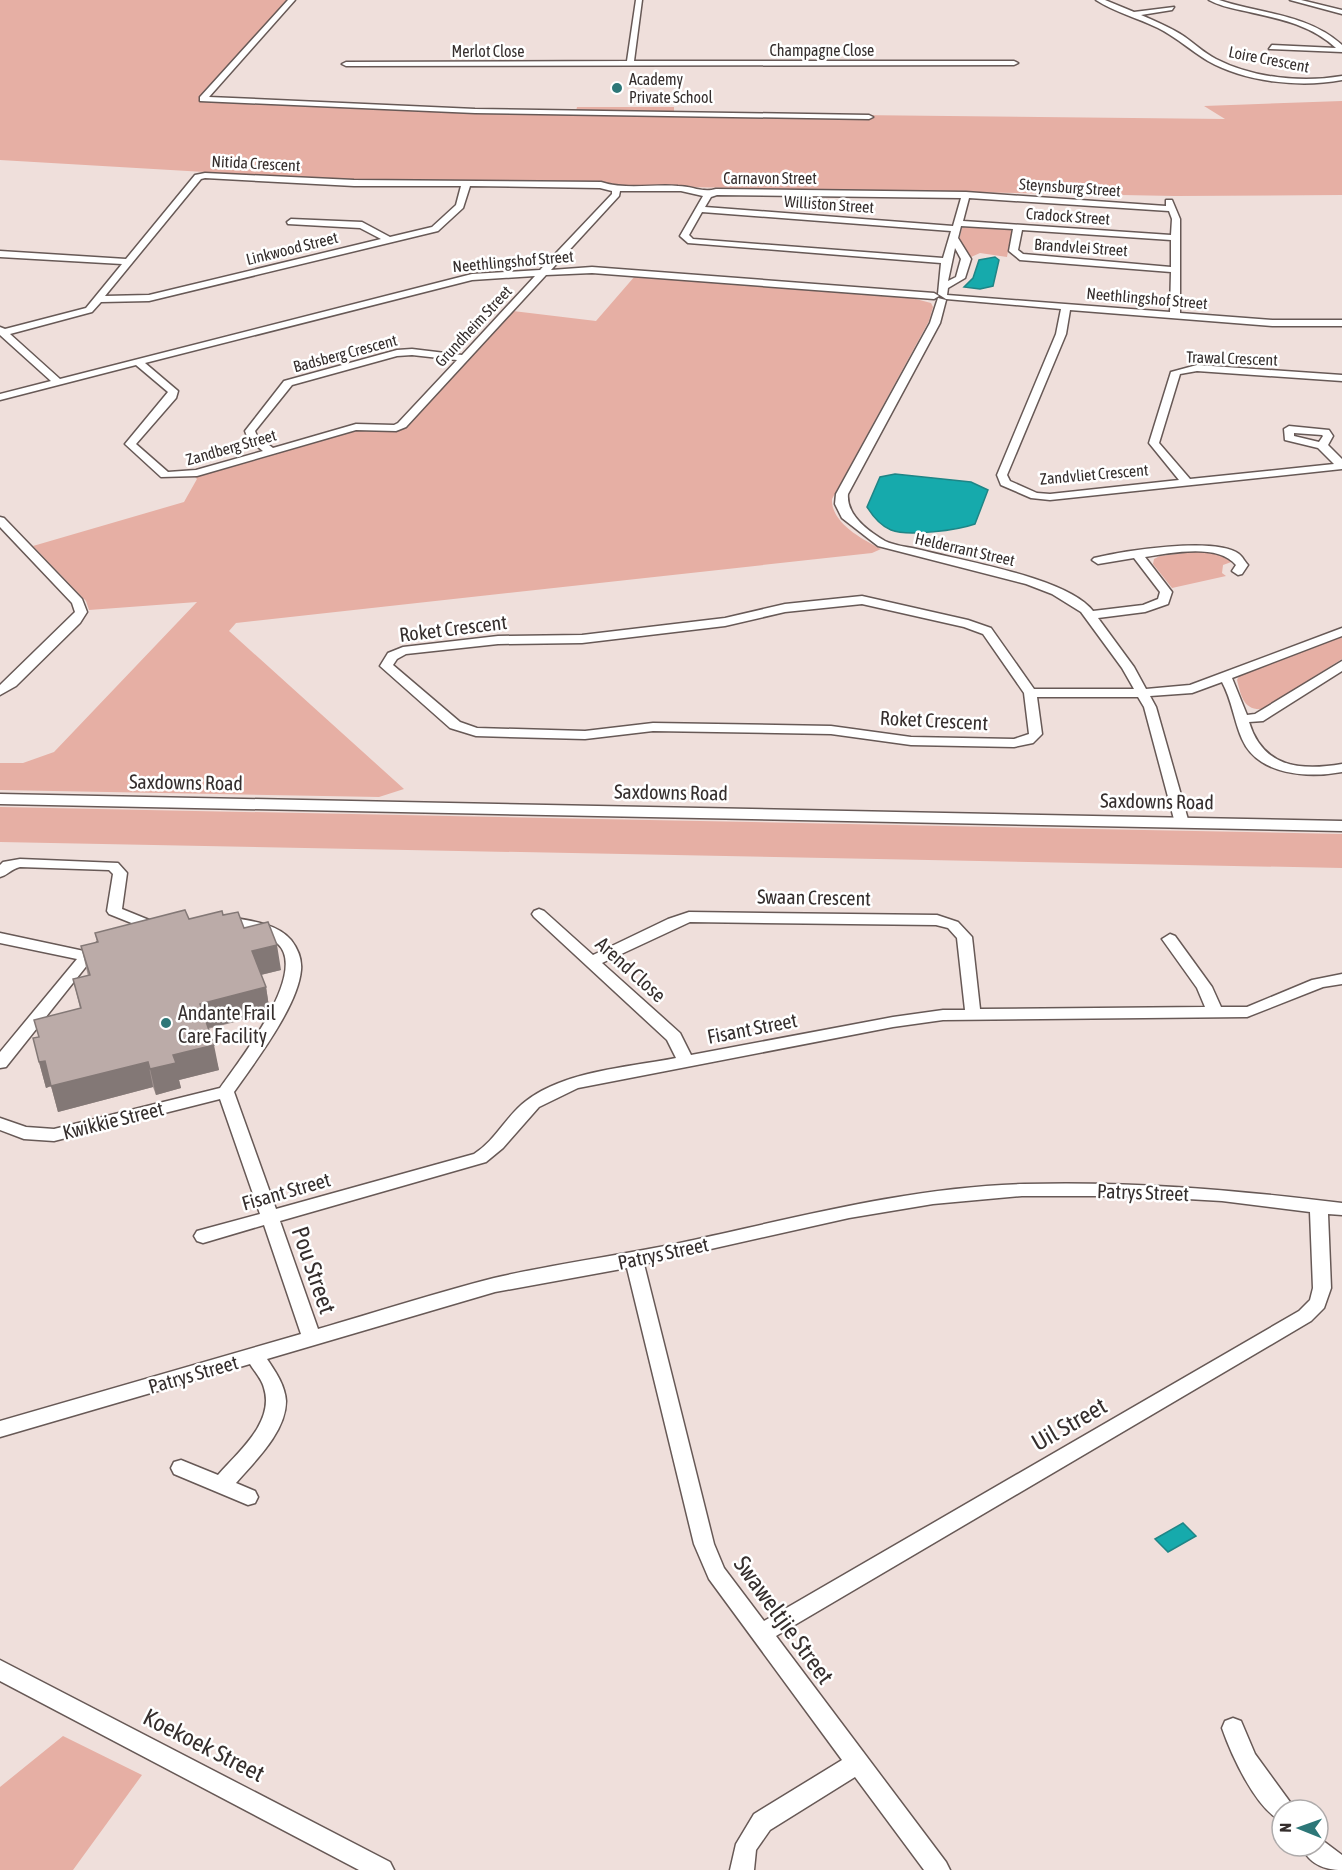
<svg xmlns="http://www.w3.org/2000/svg" width="1342" height="1870" font-family="'Asap Condensed',sans-serif">
	<style>
		.green { fill: #e6afa4 }
		.water { fill: #16aaac; stroke: #1f8586; stroke-width: 1.5 }
		.lines { fill: none; stroke-linecap: round; stroke-linejoin: round }
		.minor-casing { stroke: #675956; stroke-width: 3 }
		.tertiary-casing { stroke: #675956; stroke-width: 3 }
		.minor { fill: #fff; fill-rule: evenodd }
		.tertiary { fill: #fff; fill-rule: evenodd }
		.wall { fill: #a19390 }
		.shaded-wall { fill: #837876 }
		.building { fill: #bbaba8; stroke: #837876; stroke-width: 1.5 }
		.poi-dot { fill: #2d7778; stroke: #fff; stroke-width: 2 }
		.labels { text-anchor: middle; dominant-baseline: central; stroke-width: 5; stroke-linejoin: round; paint-order: stroke }
		.far-street-label { font-size: 16px; fill: #352e2d; stroke: #fff }
		.far-poi-label { font-size: 16px; fill: #352e2d; stroke: #fff; text-anchor: start }
		.street-label { font-size: 20px; fill: #352e2d; stroke: #fff }
		.poi-label { font-size: 20px; fill: #352e2d; stroke: #fff; text-anchor: start }
		.near-street-label { font-size: 24px; fill: #352e2d; stroke: #fff }
	</style>
	<rect width="100%" height="100%" fill="#efdfdb"/>
	<!-- green -->
	<path class="green" d="M0,0h294l-88,98 229,11 141,2 1,-4h97v6l551,6 -21,-13 138,-5v94l-167,1 -819,-15 -356,-21z
		M975,225l37,4 -5,28 -27,-4 -11,5 -10,-18 3,-12z
		M635,276l273,21 23,6 2,4 -4,14 -97,178c-1,24 30,40 49,50l-9,4 -636,70 -7,8 175,158 -25,8 -379,-7v-27h23l31,-11 143,-150 -108,8 -3,-9 -53,-55 151,-44 13,-23 -2,-2 161,-47 31,2 14,-3 112,-118 83,10z
		M1208,550h6l20,11 -11,4 -1,8 4,3 -54,12 -19,-24 1,-5 6,-3z
		M1342,636v23l-79,50c-20,2 -22,-14 -26,-29l2,-4z
		M0,807l1342,27v34l-1342,-26z
		M63,1736l79,39 -69,95h-73v-83z"/>
	<!-- water -->
	<path class="water" d="M995,257l4,3 -6,26 -13,3 -16,-2 9,-9 6,-18z
		M895,474l76,8 17,8 -13,34c-17,6 -67,13 -84,6 -10,-4 -19,-15 -24,-23l13,-30z
		M1183,1523l13,13 -28,16 -13,-13z"/>
	<g class="lines">
		<defs>
			<path id="minor" d="M288,0h7l-86,97 266,12 394,6 4,2 -4,2 -394,-6 -275,-12v-4z
				M636,0h6l-8,61h380l4,2 -4,2 -668,1 -4,-2 4,-2 281,-1z
				M1096,0h9l29,12 40,-5 -2,3 -31,5c14,6 28,12 41,20 12,8 22,18 34,24 37,19 86,24 126,17v4c-42,8 -97,2 -134,-19 -18,-11 -32,-24 -50,-33 -20,-10 -44,-16 -62,-28z
				M1209,0h10c42,14 89,14 123,45v7l-73,-3 3,-4 64,3c-27,-25 -61,-30 -96,-38 -10,-2 -22,-5 -31,-10z
				M1290,0h11l41,10v4z
				M205,173l149,7 247,2c25,8 51,2 77,4 14,0 24,7 38,3l250,3 200,14v-6h6l8,19v94l92,7h70v6h-70l-202,-16 -4,24 -59,141 3,6 27,12 13,1 129,-14 -30,-37 22,-71 26,-7 145,10v6l-145,-10 -17,3 -21,69 31,36 144,-15 -16,-16 -33,-8 -1,-11 5,-3 40,4 4,6 -5,9 14,14v10l-292,31 -19,-2 -30,-13 -4,-10 59,-141 5,-25 -115,-10 -8,-5 3,-31 -253,-20 -8,-7 23,-40 -22,-5h-61l-1,5 -68,74 41,-3 342,26 5,3 -5,3 -342,-26 -46,2 -140,152 -10,4 -40,-1 -159,46 -36,1 -36,-33 43,-52 -32,-27 -136,35v-6l51,-13 -51,-46v-8l5,2 81,-21 36,-44 -122,-7v-6l126,8 69,-84zM205,178l149,8h107l-5,19 -24,22 -42,10 -28,-15 -71,-3 -4,3 1,2 72,4 21,11 -232,56 -44,1 96,-117zM470,186l130,2 12,3v3l-72,76 -68,4 -412,105 -50,-45 82,-22 9,-10 48,-1 289,-70 25,-23zM717,195l244,3 -8,28 -248,-19 6,-10zM969,198l200,13 3,8 -1,16 -208,-14zM702,212l249,19 -8,27 -250,-19 -4,-4zM961,226l52,3 -4,22 11,9 151,12 -1,40 -223,-17 1,-7 17,-10 6,-19 -13,-21zM1022,230l149,10v27l-148,-13 -5,-4zM955,248l6,11 -5,18 -8,4zM535,276l-73,79 -50,-6 -15,1 -113,31 -39,50 3,8 15,12 -67,19 -28,2 -32,-28 40,-46 2,-7 -33,-28 327,-83zM412,355l45,5 -59,63 -4,2 -38,-1 -83,24 -16,-12 -2,-5 37,-46 105,-29zM1294,433l28,2 1,1 -4,6 -25,-6z
				M938,298l8,2 -6,23 -92,171c-2,21 20,37 37,47 10,5 25,6 36,9 42,11 147,28 172,61l50,-6 15,-6 2,-7 -26,-34 -36,6 -6,-4 2,-2c28,-7 122,-22 145,-4 3,2 6,8 9,11l-6,9 -4,1 -6,-4 4,-6c-18,-22 -65,-12 -91,-8l27,35 -4,12 -23,8 -47,6 36,49 12,22 44,-4 152,-57v8l-110,42 15,37 8,-1 87,-53v10l-79,50 -14,1c14,46 52,49 93,42v8c-33,6 -84,4 -100,-33 -8,-18 -10,-39 -20,-57l-30,11 -42,3 6,11 33,116 -7,4 -7,-4 -31,-116 -6,-10h-101l5,37 -9,9 -19,4 -103,-2 -80,-11 -178,-3 -68,8 -109,-3 -26,-8 -70,-62 8,-13 15,-6 95,-11 84,-1 143,-17 60,-14 77,-8 106,24 23,8 43,61h100l-12,-21 -41,-56 -29,-18 -26,-10 -148,-38 -36,-28 -7,-14 1,-10 94,-171zM862,604l102,23 19,7 41,59 5,41 -15,5 -103,-2 -80,-11 -178,-3 -68,8 -108,-3 -17,-6 -67,-57 4,-6 9,-5 92,-10 84,-1 143,-17 60,-14z
				M0,517l4,1 78,81 5,13 -7,11 -64,63 -16,9v-10l75,-73 -3,-9 -72,-76z
				M20,859l98,4 9,10 -5,36 32,13 2,3 -7,5 -40,-16 -2,-3 6,-37 -4,-4 -89,-3c-9,2 -12,8 -20,10v-12l3,-3z
				M539,909l5,2 49,44 75,-36 21,-7 248,3 21,7 14,15 8,72 225,-2 -8,-19 -35,-49 8,-5 5,2 37,51 9,20h26l65,-27 30,-6v10l-19,3 -76,30 -304,3 -50,7 -315,61 -39,19 -36,41 -17,14 -206,59 38,108c59,-17 117,-36 176,-51 64,-15 131,-23 195,-37 110,-24 222,-54 335,-57 107,-3 212,6 318,19v12l-14,-1 3,74 -7,20 -13,13 -535,315 170,226 4,8h-26l-69,-93 -85,53 -14,20 -2,20h-24l6,-26 18,-30 88,-54 -133,-181 -15,-35 -67,-276 -132,24 -228,67c8,12 18,26 19,42 0,31 -31,60 -50,82l19,8 3,6 -3,6 -7,2 -74,-31 -3,-6 3,-6 7,-2 37,15c20,-23 57,-53 46,-87 -2,-9 -10,-17 -14,-24l-250,73v-16l301,-87 -37,-109 -61,18 -6,-2 -3,-5 3,-5 63,-17 -40,-115 -166,42 -30,-2 -24,-9v-12l26,9 28,2 166,-41c18,-26 89,-115 58,-144 -17,-15 -40,-14 -61,-20l-2,-3 7,-5c22,4 54,6 69,24 7,9 11,20 10,30 -3,36 -46,92 -67,122l42,117 198,-55c22,-14 32,-38 52,-53 38,-30 104,-34 150,-43l-9,-18 -133,-123 -2,-3 2,-3zM690,922l246,3 12,3 9,10 8,72h-22l-50,7 -202,38 -11,-22 -78,-70zM1022,1196h113l87,5 88,11 3,76 -3,12 -11,11 -535,310 -40,-53 -10,-24 -70,-280 205,-46 84,-14z
				M0,933l84,18 14,-9 8,5 -14,12 -86,108 -6,1v-16l77,-93 -77,-16z
				M0,1660l390,202 4,8h-35l-359,-189z
				M1233,1718l8,3 14,33 35,48 3,8h-11v11c-26,-11 -51,-67 -60,-93l3,-7z
				M1318,1837l24,18v15c-18,0 -33,-6 -41,-24h17z"/>
			<path id="tertiary" d="M0,794l1342,27v10l-1342,-27z"/>
		</defs>
		<!-- minor casing -->
		<use href="#minor" class="minor-casing"/>
		<!-- tertiary casing -->
		<use href="#tertiary" class="tertiary-casing"/>
		<!-- minor -->
		<use href="#minor" class="minor"/>
		<!-- tertiary -->
		<use href="#tertiary" class="tertiary"/>
	</g>
	<!-- wall -->
	<path class="wall" d="M223,915l21,13 37,42 -20,5 5,12 4,26 -62,16 11,41 -40,10 2,8 -25,7 -3,-8 -95,25 -7,-26 -5,2 -7,-26v-25l41,-29 -7,-29 15,-3 -7,-30 16,-3 -2,-10z"/>
	<!-- shaded-wall -->
	<path class="shaded-wall" d="M277,945l4,25 -25,6 -4,-25z
		M266,987l4,26 -66,16 -4,-25z
		M214,1045l5,25 -40,10 2,8 -25,7 -6,-26 23,-14z
		M45,1061l103,1 5,25 -95,25 -7,-26 -5,2 -7,-26z"/>
	<!-- building -->
	<path class="building" d="M185,910l4,9 33,-8 1,4 15,-3 6,16 24,-6 9,23 -25,6 14,36 -66,17 14,41 -41,10 3,8 -26,6 -2,-7 -97,24 -6,-25 -6,1 -6,-24 6,-1 -5,-17 47,-12 -8,-29 17,-4 -9,-29 17,-4 -3,-9z"/>
	<!-- markers -->
	<g class="poi-dot">
		<circle cx="617" cy="88" r="6"/>
		<circle cx="166" cy="1023" r="6"/>
	</g>
	<g class="labels">
		<!-- far-street labels -->
		<g class="far-street-label">
			<text x="822" y="50">Champagne Close</text>
			<text x="488" y="51">Merlot Close</text>
			<text transform="translate(1269 59) rotate(11)">Loire Crescent</text>
			<text transform="translate(256 163) rotate(3)">Nitida Crescent</text>
			<text x="770" y="178">Carnavon Street</text>
			<text transform="translate(1070 187) rotate(4)">Steynsburg Street</text>
			<text transform="translate(829 204) rotate(4)">Williston Street</text>
			<text transform="translate(1068 216) rotate(4)">Cradock Street</text>
			<text transform="translate(1081 247) rotate(4)">Brandvlei Street</text>
			<text transform="translate(292 248) rotate(-14)">Linkwood Street</text>
			<text transform="translate(513 261) rotate(-5)">Neethlingshof Street</text>
			<text transform="translate(1147 298) rotate(5)">Neethlingshof Street</text>
			<text transform="translate(473 326) rotate(-47)">Grundheim Street</text>
			<text transform="translate(345 353) rotate(-15)">Badsberg Crescent</text>
			<text transform="translate(1232 358) rotate(2)">Trawal Crescent</text>
			<text transform="translate(231 447) rotate(-16)">Zandberg Street</text>
			<text transform="translate(1094 474) rotate(-5)">Zandvliet Crescent</text>
			<text transform="translate(965 549) rotate(13)">Helderrant Street</text>
		</g>
		<!-- far-poi labels -->
		<g class="far-poi-label">
			<text x="629" y="79">Academy<tspan x="629" dy="18">Private School</tspan></text>
		</g>
		<!-- street labels -->
		<g class="street-label">
			<text transform="translate(453 628) rotate(-7)">Roket Crescent</text>
			<text transform="translate(934 720) rotate(3)">Roket Crescent</text>
			<text transform="translate(186 782) rotate(1)">Saxdowns Road</text>
			<text transform="translate(671 792) rotate(1)">Saxdowns Road</text>
			<text transform="translate(1157 801) rotate(1)">Saxdowns Road</text>
			<text transform="translate(814 897) rotate(1)">Swaan Crescent</text>
			<text transform="translate(631 969) rotate(42)">Arend Close</text>
			<text transform="translate(752 1028) rotate(-11)">Fisant Street</text>
			<text transform="translate(113 1120) rotate(-14)">Kwikkie Street</text>
			<text transform="translate(286 1191) rotate(-16)">Fisant Street</text>
			<text transform="translate(1143 1192) rotate(2)">Patrys Street</text>
			<text transform="translate(663 1253) rotate(-12)">Patrys Street</text>
			<text transform="translate(193 1374) rotate(-16)">Patrys Street</text>
		</g>
		<!-- poi labels -->
		<g class="poi-label">
			<text x="178" y="1012">Andante Frail<tspan x="178" dy="23">Care Facility</tspan></text>
		</g>
		<!-- near-street labels -->
		<g class="near-street-label">
			<text transform="translate(314 1270) rotate(71)">Pou Street</text>
			<text transform="translate(1069 1424) rotate(-30)">Uil Street</text>
			<text transform="translate(784 1620) rotate(54)">Swaweltjie Street</text>
			<text transform="translate(204 1745) rotate(27)">Koekoek Street</text>
		</g>
	</g>
	<!-- north arrow -->
	<g transform="translate(1300 1828) rotate(271)"><circle r="28" fill="#ffffff" stroke="#aeabab" stroke-width="1.5"/>
	<path d="M0-4.5L10 22L0 15L-10 22Z" fill="#2d7778"/>
	<text y="-9" font-size="16" font-weight="bold" text-anchor="middle" fill="#352e2d">N</text>
	</g>
</svg>
